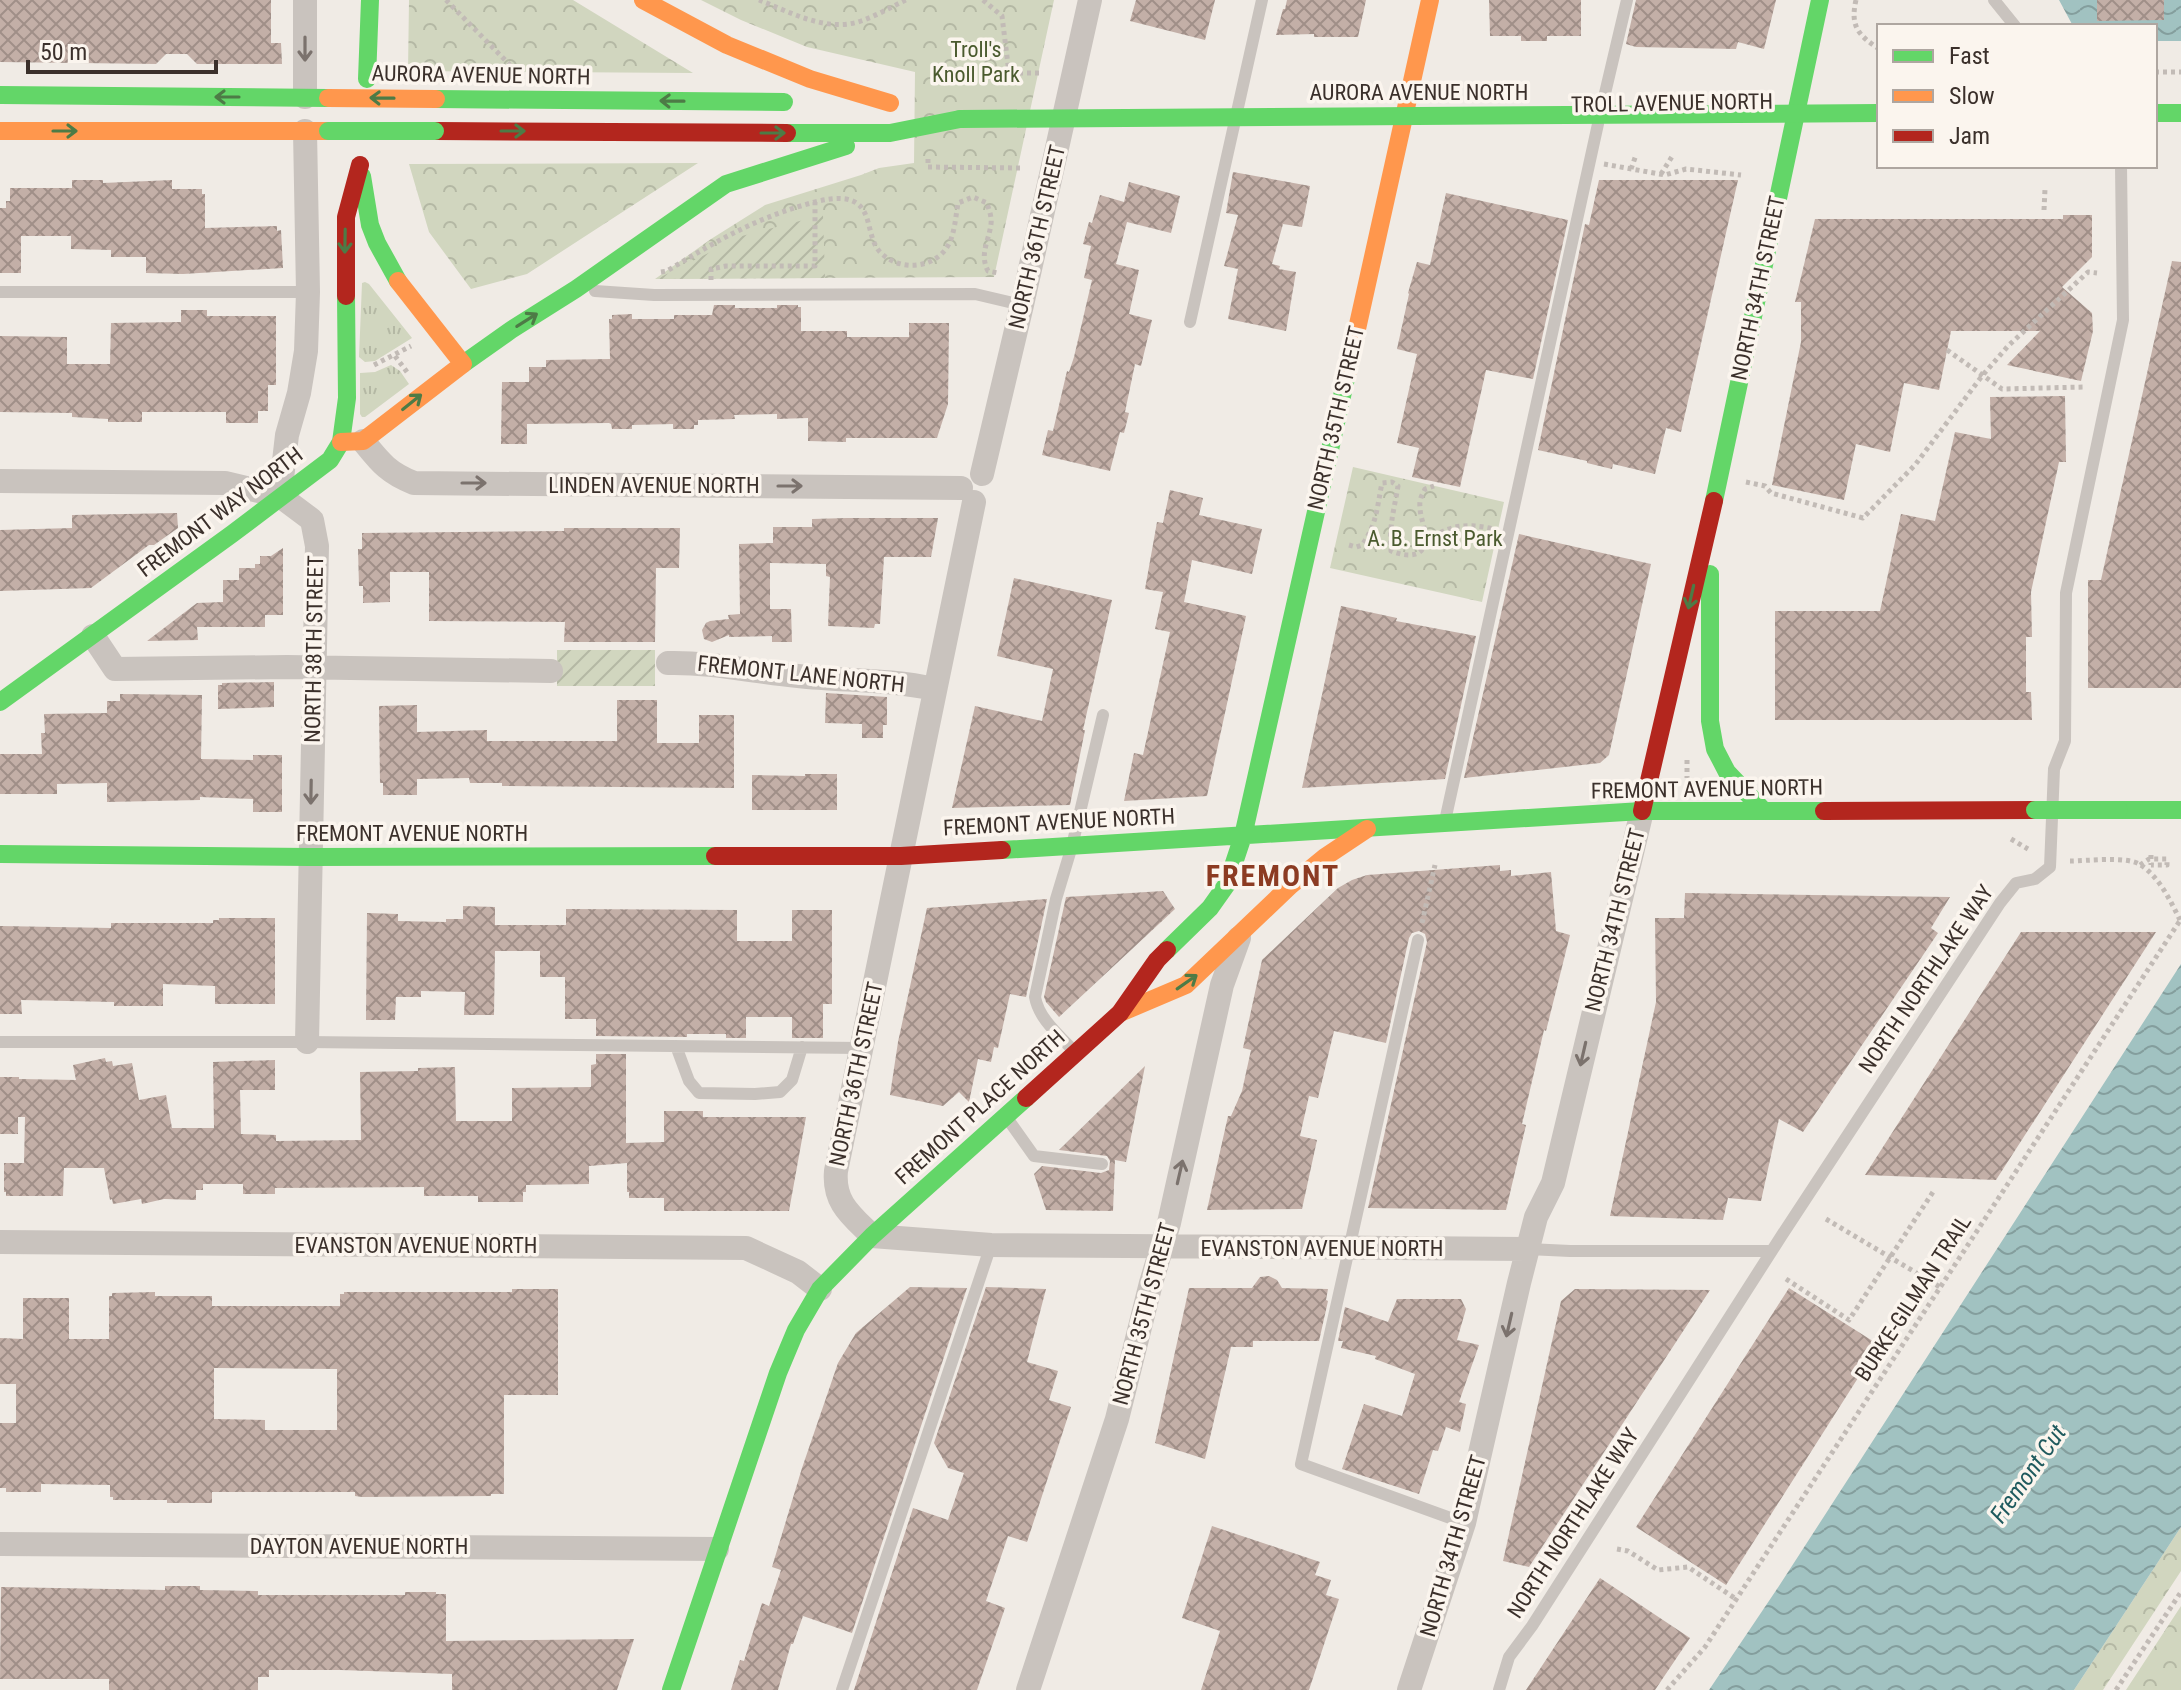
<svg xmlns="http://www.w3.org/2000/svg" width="2181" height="1690" font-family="'Roboto Condensed',sans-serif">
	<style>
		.grass { fill: url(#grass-tufts) }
		.forest { fill: url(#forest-crowns) }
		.garden { fill: url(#garden-furrows) }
		.water { fill: url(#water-waves) }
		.building { fill: url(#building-cross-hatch); fill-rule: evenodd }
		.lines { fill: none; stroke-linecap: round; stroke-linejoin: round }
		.path { stroke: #c2bbb6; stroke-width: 5; stroke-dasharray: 4 4; stroke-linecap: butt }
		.lane { stroke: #c9c3be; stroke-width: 12 }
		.street { stroke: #c9c3be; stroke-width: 24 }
		.fast { stroke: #63d668; stroke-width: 18 }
		.slow { stroke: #ff974d; stroke-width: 18 }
		.jam { stroke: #b3261e; stroke-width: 18 }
		.path-bridge { stroke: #c2bbb6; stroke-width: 5; stroke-dasharray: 4 4; stroke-linecap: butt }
		.fast-bridge { stroke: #63d668; stroke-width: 18 }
		.slow-bridge { stroke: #ff974d; stroke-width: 18 }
		.oneway { stroke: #7b726d }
		.oneway2 { stroke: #4d7b46 }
		.labels { text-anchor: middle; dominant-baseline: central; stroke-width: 7; stroke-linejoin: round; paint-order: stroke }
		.park-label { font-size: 22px; fill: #4a5a2e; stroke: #fbf5ee }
		.street-label { font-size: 22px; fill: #3b302b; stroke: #fbf5ee }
		.water-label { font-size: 24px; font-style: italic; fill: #1f5a5e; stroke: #fbf5ee }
		.district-label { font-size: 30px; font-weight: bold; letter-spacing: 2px; fill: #8c3b22; stroke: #fbf5ee }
	</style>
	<defs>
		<pattern id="grass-tufts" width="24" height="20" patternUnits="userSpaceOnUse" patternTransform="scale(2)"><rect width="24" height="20" fill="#d1d6bf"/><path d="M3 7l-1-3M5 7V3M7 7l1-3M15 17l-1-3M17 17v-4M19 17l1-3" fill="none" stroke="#b4b8a4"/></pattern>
		<pattern id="forest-crowns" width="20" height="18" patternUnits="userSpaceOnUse" patternTransform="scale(2)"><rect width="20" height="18" fill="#d1d6bf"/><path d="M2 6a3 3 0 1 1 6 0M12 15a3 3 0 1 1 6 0" fill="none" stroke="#b4b8a4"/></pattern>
		<pattern id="garden-furrows" width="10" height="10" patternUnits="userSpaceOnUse" patternTransform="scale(2)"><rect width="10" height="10" fill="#d1d6bf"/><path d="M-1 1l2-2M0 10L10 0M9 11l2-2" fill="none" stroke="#b4b8a4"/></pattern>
		<pattern id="water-waves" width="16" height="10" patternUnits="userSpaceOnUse" patternTransform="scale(2)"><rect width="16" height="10" fill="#a1c2c1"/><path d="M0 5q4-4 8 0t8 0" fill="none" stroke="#849e9d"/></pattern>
		<pattern id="building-cross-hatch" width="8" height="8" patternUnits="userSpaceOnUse" patternTransform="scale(2)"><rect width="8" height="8" fill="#c3afa7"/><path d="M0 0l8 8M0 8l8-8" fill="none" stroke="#a08f88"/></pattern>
	</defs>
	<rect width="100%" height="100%" fill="#f0ebe5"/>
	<!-- grass -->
	<path class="grass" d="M365,282l4,2 43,54 -37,23 -10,1 -6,-5 3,-74z
		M391,365l9,6 9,13 -44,33h-3l-2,-3v-41l15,-1z"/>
	<!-- forest -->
	<path class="forest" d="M409,0h164l120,73 -285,-2z
		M701,0h353l-60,277 -339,2 56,-40 54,-34 96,-30 18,-7 35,-5 1,-91 -108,-25 -66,-27z
		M698,163l-171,111 -56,15 -42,-57 -20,-68z
		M1353,467l151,35 -22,100 -152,-34z
		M2181,1527v44l-78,119h-29z
		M2181,1606v84h-55z"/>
	<!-- garden -->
	<path class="garden" d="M823,215l2,63 -168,1 85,-43z
		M557,650h98v36h-98z"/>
	<!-- water -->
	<path class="water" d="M2059,0h122v41h-26v-15h-82z
		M2181,964v563l-107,163h-365l70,-104z"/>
	<!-- building -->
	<path class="building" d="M0,0h271v43h10l1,21h-85l-10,-10h-21l-10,10 -156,-2z
		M1136,0h79l-10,40 -75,-19z
		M1287,0h79l-8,37h-44v-3l-38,1 7,-26h2z
		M1489,0h92v36h-34v5h-26v-5h-31z
		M1636,0h140l-12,49 -26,-7 -2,7 -100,-2 -10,-3z
		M2097,0h67v20l-67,1z
		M1233,172l77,14 -8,41 -19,-3 -11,40 8,2 -1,3 17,3 -10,59 -58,-12 10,-50 -14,-3 14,-51 -12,-2z
		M72,180h31v3l69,-3v9h30v5h3v34l72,-2v5l4,-1 2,38 -100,6 -37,-1v-16h-35v-7l-40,-1v-13h-50v37h-21v-65h6v-7h4v-13h62z
		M1599,180h139l-57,252 -15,-4 -11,46 -42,-10 -1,5 -25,-6v-2l-49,-11 47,-226 4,1z
		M1129,182l51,14 -9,37 -44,-11 -11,42 23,6 -10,44 23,6 -11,46 -6,-2 -10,48 4,1 -5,20 -4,-1 -10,39 -68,-16 6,-25 5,1 14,-60 2,1 5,-15 18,-77 -8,-2 7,-32 -8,-2 6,-22 3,1 8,-28 24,7z
		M1446,193l122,27 -35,159 -47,-9 -26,117 -48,-10 7,-29 -22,-5 20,-89 -20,-5 12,-55 -1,-1 9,-31 13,3z
		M2063,215h29v42l-30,30 30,26 1,18 -12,50 -74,-16 33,-34h-89l-12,59 -35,-7 -14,69 -34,-8 -12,56 -72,-15 29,-143v-40h-6l20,-83h248z
		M2172,261l9,1v426h-93v-108h13z
		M714,305h21v3h42v-3h21v2h3v24h46v6h62v-14h40l-1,81 -11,34h-91v4l-38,-1v-23l-31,1v-5l-43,1 1,4 -37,1v5h-4v4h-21v-5l-41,1v4h-20l-1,-5 -2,-1 -82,1v20h-26l1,-62h27v-15h17v-7l64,-1 -1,-40h3v-4l20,-1v5h42v-4h38z
		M181,310h26v6h69v69h-8v26h-10v12h-32v-11h-84v10h-34v-3l-36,-2v-4l-72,-1v-76l67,1v27h43l1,-41 70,-1z
		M2065,396l1,66h-7l-28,130 1,45h-6v55h5l1,28h-257v-109h105l21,-97 34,7 20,-89 36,7 -1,-42z
		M1170,490l33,8 -4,17 63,14 -10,45 -60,-14 -8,42 62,14 -39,180 -83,5 10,-48 9,2 27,-123 -15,-3 8,-37 -18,-3 12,-67 6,1z
		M177,513l1,15 -24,17h-5l-58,43 -91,3v-61l72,-2v-13z
		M847,518h91l-7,39h-47l-4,67h-5l-1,4 -46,-2 2,-49 -4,-1v-12l-56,-1v46h21l1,33h-20v-6l-43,1v-2l-17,7 -8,-3 -2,-9 4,-7 4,-2 19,-2 -1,-4 12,-1 -1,-70 34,-1v-16h39v-8z
		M564,528h116l-1,40h-23l-1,74h-91l1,-20 -136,-1v-49h-39v30l-27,1v-17h-4l-1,-37h4v-16l202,-2z
		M1519,534l132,30 -42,191 -9,8 -136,15z
		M283,548v67h-18v12h-68l1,13 -51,1 50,-38 26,-1v-22h16v-12h16v-4h5v-8h11z
		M1014,578l98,22 -29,130h2l-15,75 -118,3 23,-102 67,15 11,-52 -56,-13z
		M1341,606l56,12 -1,3 80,15 -31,143 -143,9z
		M274,682v25l-56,2v-24h4v-2z
		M826,693l61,4v28h-4v13h-21v-14l-37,-1z
		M120,694l82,1 -1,64 52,1v-5h29v57h-29v-13l-53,-2v3l-93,2v-19l-50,1v10h-57v-40h42l-1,-21h4l-1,-19 63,-1v-12h13z
		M617,700h40v43h42v-28h35v73l-232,-2v-3h-32l-1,-5 -52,1v16h-34v-12h-3l-1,-77 38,-1v27l70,-2v11h130z
		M805,774h32v36h-85v-35l53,1z
		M1500,865v6l11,-1v6l40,-4 5,59 14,4 -24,96 -2,-1 -22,94 4,1 -20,85 -138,-2 59,-266 -2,-8 -6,-3 -7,2 -3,5 -23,105 -52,-12 -16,67 -9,-2 -9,40 17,4 -15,69 -95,1 21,-94h3l11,-25 9,-41 -8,-2 19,-88 76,-72 14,-8 15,-5z
		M1163,891l12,18 -116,108 -13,-15 -2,-5 22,-100z
		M1685,893l265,4 -19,31 7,5 -135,199 -24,-13 -18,82 -33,-3 -5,22 -113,-4 46,-214 -1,-84h29z
		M1047,899l-21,98 -16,-3 -12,54 -4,-1 -3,15 -13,-3 -9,43 -10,-10 -16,14 -53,-11 8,-53 29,-134z
		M463,906l32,1v18h71v-16l171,1v31h55v-31h40v94h-9v34h-31v-21h-46v21h-20v-4h-39v3l-91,-1v-17h-31v-42h-25v-26h-45l-1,64h-30l1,-23 -44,-1v6h-25l-1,23h-29l1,-107 31,1v7l48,1v-3h17z
		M219,918h56v86h-60v-18l-52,-2v22h-49v-4l-93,-2 1,14h-22v-88l111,2v-5h102v-3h6z
		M2021,932h135l-160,248 -131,-5z
		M596,1054h30v89l38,-1v-31h39v6h103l-17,94h-125v-13h-35v-6h-2v-29l-38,3v18l-63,1v7h-3v10h-45v-6h-54v-9l-149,1v6h-32v-10h-40v6h-7v10l-32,-1 -22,5 -1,-5 -28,5 -1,-5 -2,1 -6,-32h-40l-1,28h-57v-4h-2v-29h20l1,-46h-7v17h-18v-57h19v2l57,1 -3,-15 32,-7 1,4 6,-1 1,5 19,-3 7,37 27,-5 6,33h42l-1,-66 62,-2v30h-35l1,44 35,1v6l85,-1 -1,-68 58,-1v-3l37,-1 1,54h56v-33l79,-1v-22l5,-1z
		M1145,1066l-19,96 -11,-2 -2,51 -67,-1 -12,-36 8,-8 59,7 8,-3 1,-9 -3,-5 -48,-6z
		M1269,1276l8,4 5,8 46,1 -2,11 2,1 -9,40h-66v6h-22l-26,112 -50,-16 34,-155h63l8,-11z
		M910,1287l57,1 -115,345 -49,-17 -10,28h-2l-13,46h-47l9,-30 4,1 18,-58 7,3 12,-36 -9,-3 30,-99 36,-105 18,-30z
		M986,1287l60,2 -19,73 31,9 -9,29 22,7 -44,135 -19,-6 -22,65 19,7 -28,82h-123l59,-182 35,12 16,-47 -16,-5 -14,-25z
		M1789,1288l90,57 -153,240 -90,-58z
		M512,1289h46v106h-54v99h-13v2l-129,1 -7,-1v-4h-143v11h-45v-3h-54v-3h-3v-12l-69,-1v8h-35v-4h-6v-65h16v-39h-16v-46l23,1v-41h46v41h40v-43h3v-3l43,-1v4h57v10h128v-12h4v-2h168zM214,1368l123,1v61h-72v-10l-51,-1z
		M1575,1289l135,1 -181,277 -26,-6 58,-260z
		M1397,1299h64l5,10 -9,31 22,5 -20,57 7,2 -6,28 -14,-5 -8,24 -5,-1 -14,44 -77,-25 22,-65 38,12 13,-42 -40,-15 1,-3 -35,-8 2,-7h-5l7,-34 43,15z
		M1212,1526l108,36 -5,13 16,5 -5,15 13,4 -30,91h-108l19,-59 -38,-13z
		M1600,1578l90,60 -35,52h-129z
		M165,1586h35v4l58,1v4h147v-3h31v2h10v47l188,-2 -17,51h-165v-16l-111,-4h-72v7h-11v13h-149v-11h-109l1,-92 164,3z"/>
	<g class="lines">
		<!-- path -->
		<path class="path" d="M446,0l63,64v5
			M759,0c31,12 68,33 102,21 15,-5 30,-14 45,-21
			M983,0l19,16 7,57
			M1856,0c-6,26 2,35 23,49
			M2155,72h26
			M933,83v-10h110
			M928,159v8l92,1
			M1604,164l61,11 21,-6 55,6
			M1631,169l5,-14
			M1661,174l12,-19
			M2044,210l1,-21
			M661,272l6,-1c46,-28 85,-51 137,-66 14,-4 28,-8 42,-6 28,5 19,37 34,53 21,22 61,16 71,-13 4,-11 5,-24 7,-36l15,-6 14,6c2,7 5,14 4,21 -2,17 -12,30 -3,47l10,2
			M711,280v-11l15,-3h89v-64
			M1947,350l55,39 82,-2
			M395,356l12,16
			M374,365l37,-19
			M1746,482l19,4 6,7 92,25 52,-53 67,-89 26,-30 80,-74 9,1
			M1425,535c11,2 16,-4 27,-7 13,-4 28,-2 42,1
			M1349,545l7,2 6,-2c15,-21 15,-38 20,-62l10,-1 6,4c-4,25 -9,38 -7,65 18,7 37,7 34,-18 -1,-9 -5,-17 -5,-26 -1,-7 2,-12 5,-18l9,-3
			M1687,760v18
			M2011,839l17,10
			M2070,861c17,0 55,-5 69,3 20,12 31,36 41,56
			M2140,865l9,-6h18v6h-16
			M1422,923l13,-58
			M1826,1219l114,68
			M1786,1279l63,41 84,-128
			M1617,1549l11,2 30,19 30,-3 48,32
			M1667,1690l38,-43 476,-728
			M2116,1690l65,-98"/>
		<!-- lane -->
		<path class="lane" d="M1994,0l21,26
			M1602,106l25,-106
			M595,291l59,4 321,-1 47,11
			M0,292h308
			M1190,322l72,-322
			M1445,821l153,-697
			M1418,940l-117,524 163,59
			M0,1042h307l554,6
			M676,1046l13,35 10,12 56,1 25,-2 12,-12 10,-33
			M1073,1050c-15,-16 -34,-31 -38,-53l21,-98 16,-53 31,-131
			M1007,1118l27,38 68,8
			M1528,1249l42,2h202
			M842,1690l149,-445
			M1499,1690l10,-33 23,-31 250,-391 218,-332 16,-20 19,-4 15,-12 4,-98 11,-28 1,-148 57,-273 -2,-154"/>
		<!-- street -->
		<path class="street" d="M305,97v-97
			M363,441c17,21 25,32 51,42l547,5
			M982,474l40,-169 68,-305
			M0,481l225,2 55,13 32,24 5,26 -10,496
			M280,496l7,-61 12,-42 7,-42 2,-59 -3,-161
			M974,502l-138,669c-3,32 16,45 36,65l119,9 537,4
			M93,636l22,33 172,-2 264,4
			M668,663c45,-1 85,9 130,13 45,5 91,3 136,13
			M0,1242l746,6 52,24 22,17
			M0,1544l717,5
			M1028,1690l89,-271 34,-136 18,-60 53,-238 17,-47
			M1409,1690l55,-167 55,-240 17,-66 17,-34 89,-372"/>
		<!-- fast -->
		<path class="fast" d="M367,79l3,-79
			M0,95l328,3
			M436,99l348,3
			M2155,113h26
			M787,133h103l70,-14
			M362,176l8,49 7,18 21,38
			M463,364l48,-34 65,-41 150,-105 120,-38
			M1714,501l106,-501
			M1710,574v147l5,28 12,23 36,38
			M0,702l232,-168 98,-74 11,-18 6,-44 -1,-102
			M2119,810h62
			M1002,850l640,-39h182
			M0,854l310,3 405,-1
			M1167,950l43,-42 17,-24 16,-48 104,-462
			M671,1690l107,-317 18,-43 24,-41 52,-53 154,-138"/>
		<!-- slow -->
		<path class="slow" d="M643,0l84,45 83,34 80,24
			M0,131h328
			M1347,374l83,-374
			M341,442l22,-1 100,-77 -65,-83
			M1120,1013l66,-28 105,-100 34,-28 42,-28"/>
		<!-- jam -->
		<path class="jam" d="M435,131l352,2
			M346,296v-79l14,-52
			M1642,811l72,-310
			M1824,811l211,-1
			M715,856h186l101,-6
			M1026,1098l94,-85 37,-53 10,-10"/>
		<!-- path-bridge -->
		<path class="path-bridge" d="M2151,855v10"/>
		<!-- fast-bridge -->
		<path class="fast-bridge" d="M960,119l919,-6
			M328,131h107
			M2035,810h84"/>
		<!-- slow-bridge -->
		<path class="slow-bridge" d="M328,98l108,1"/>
	</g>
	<!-- one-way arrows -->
	<defs><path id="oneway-shaft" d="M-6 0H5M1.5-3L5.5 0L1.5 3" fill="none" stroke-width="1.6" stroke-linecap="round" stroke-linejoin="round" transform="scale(2)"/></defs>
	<g class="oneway">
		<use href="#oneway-shaft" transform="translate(305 49) rotate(90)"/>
		<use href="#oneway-shaft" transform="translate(474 483)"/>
		<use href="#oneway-shaft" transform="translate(790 486)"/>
		<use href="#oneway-shaft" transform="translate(311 792) rotate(91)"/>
		<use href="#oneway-shaft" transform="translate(1583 1054) rotate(103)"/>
		<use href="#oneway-shaft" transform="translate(1180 1172) rotate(-77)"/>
		<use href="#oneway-shaft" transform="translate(1509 1325) rotate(103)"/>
	</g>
	<g class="oneway2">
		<use href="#oneway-shaft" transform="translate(227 97) rotate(-180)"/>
		<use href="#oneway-shaft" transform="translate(382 98) rotate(-179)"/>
		<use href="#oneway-shaft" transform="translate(672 101) rotate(-179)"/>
		<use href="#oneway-shaft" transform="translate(65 131)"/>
		<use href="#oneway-shaft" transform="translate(513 131)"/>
		<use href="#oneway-shaft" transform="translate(773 133)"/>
		<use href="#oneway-shaft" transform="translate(345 241) rotate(91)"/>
		<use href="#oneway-shaft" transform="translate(527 320) rotate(-32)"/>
		<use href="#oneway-shaft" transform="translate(412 402) rotate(-39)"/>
		<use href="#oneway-shaft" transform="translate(1691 597) rotate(103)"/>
		<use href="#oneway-shaft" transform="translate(1187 982) rotate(-35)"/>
	</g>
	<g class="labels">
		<!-- park labels -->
		<g class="park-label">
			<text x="976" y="49">Troll's<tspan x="976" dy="25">Knoll Park</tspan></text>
			<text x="1435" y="538">A. B. Ernst Park</text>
		</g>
		<!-- street labels -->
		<g class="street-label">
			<text transform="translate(481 75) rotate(1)">AURORA AVENUE NORTH</text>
			<text x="1419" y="92">AURORA AVENUE NORTH</text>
			<text transform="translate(1672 103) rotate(-1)">TROLL AVENUE NORTH</text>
			<text transform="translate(1037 237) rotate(-77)">NORTH 36TH STREET</text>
			<text transform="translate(1758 288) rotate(-78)">NORTH 34TH STREET</text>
			<text transform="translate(1336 418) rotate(-77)">NORTH 35TH STREET</text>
			<text x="654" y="485">LINDEN AVENUE NORTH</text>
			<text transform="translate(220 512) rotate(-37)">FREMONT WAY NORTH</text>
			<text transform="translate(314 649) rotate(-89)">NORTH 38TH STREET</text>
			<text transform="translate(801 674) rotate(6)">FREMONT LANE NORTH</text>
			<text transform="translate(1707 789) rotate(-1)">FREMONT AVENUE NORTH</text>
			<text transform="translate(1059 822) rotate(-3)">FREMONT AVENUE NORTH</text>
			<text x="412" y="833">FREMONT AVENUE NORTH</text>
			<text transform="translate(1615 920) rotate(-76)">NORTH 34TH STREET</text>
			<text transform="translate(1926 979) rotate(-56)">NORTH NORTHLAKE WAY</text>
			<text transform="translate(856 1074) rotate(-78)">NORTH 36TH STREET</text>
			<text transform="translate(980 1107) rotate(-42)">FREMONT PLACE NORTH</text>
			<text x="416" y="1245">EVANSTON AVENUE NORTH</text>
			<text x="1322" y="1248">EVANSTON AVENUE NORTH</text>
			<text transform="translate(1913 1298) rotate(-57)">BURKE-GILMAN TRAIL</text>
			<text transform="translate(1144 1314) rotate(-75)">NORTH 35TH STREET</text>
			<text transform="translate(1573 1523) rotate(-57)">NORTH NORTHLAKE WAY</text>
			<text x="359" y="1546">DAYTON AVENUE NORTH</text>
			<text transform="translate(1453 1546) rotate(-74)">NORTH 34TH STREET</text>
		</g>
		<!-- water labels -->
		<g class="water-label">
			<text transform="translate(2028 1474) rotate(-55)">Fremont Cut</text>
		</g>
		<!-- district labels -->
		<g class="district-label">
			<text x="1273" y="875">FREMONT</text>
		</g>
	</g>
	<!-- legend -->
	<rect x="1877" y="24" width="280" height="144" fill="#fbf5ee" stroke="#aea6a0" stroke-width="2"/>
	<rect x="1893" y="50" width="40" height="12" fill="#63d668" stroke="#aea6a0" stroke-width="2"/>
	<text x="1949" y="64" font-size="24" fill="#3b302b">Fast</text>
	<rect x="1893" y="90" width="40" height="12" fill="#ff974d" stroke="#aea6a0" stroke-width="2"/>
	<text x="1949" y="104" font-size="24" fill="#3b302b">Slow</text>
	<rect x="1893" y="130" width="40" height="12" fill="#b3261e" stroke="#aea6a0" stroke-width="2"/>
	<text x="1949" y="144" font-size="24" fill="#3b302b">Jam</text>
	<!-- scale -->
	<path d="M28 60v12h188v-12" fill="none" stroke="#3b302b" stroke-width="4"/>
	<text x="40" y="60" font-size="24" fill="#3b302b" stroke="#fbf5ee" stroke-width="6" paint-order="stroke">50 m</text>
</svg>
